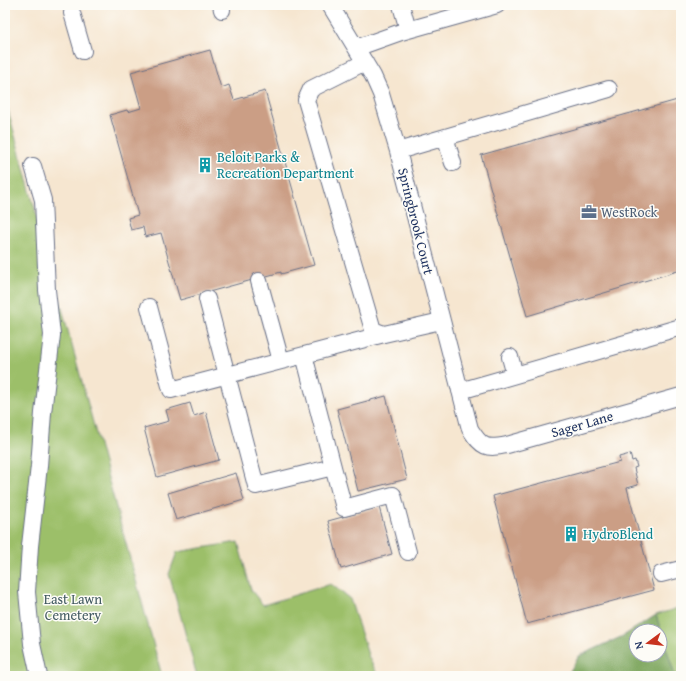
<svg xmlns="http://www.w3.org/2000/svg" width="686" height="681" font-family="'Gentium Book Plus',serif">
	<style>
		.green { fill: #9cbf69; stroke: #5c7764 }
		.forest { fill: #7da65d; stroke: #4c6a5e; fill-rule: evenodd }
		.building { fill: #cb9e85 }
		.lines { fill: none; stroke-linecap: round; stroke-linejoin: round }
		.minor-casing { stroke: #686f86; stroke-width: 18 }
		.minor { stroke: #fff; stroke-width: 16 }
		.labels { text-anchor: middle; dominant-baseline: central; stroke-width: 3; stroke-linejoin: round; paint-order: stroke }
		.culture-label { font-size: 14px; fill: #0d838f; stroke: #fdfcf7; text-anchor: start }
		.service-label { font-size: 14px; fill: #4e5e75; stroke: #fdfcf7; text-anchor: start }
		.street-label { font-size: 14px; fill: #1b2f5e; stroke: #fdfcf7 }
		.park-label { font-size: 14px; fill: #425a61; stroke: #fdfcf7 }
	</style>
	<rect width="100%" height="100%" fill="#fdfcf7"/>
	<filter id="ink" filterUnits="userSpaceOnUse"><feTurbulence type="fractalNoise" baseFrequency=".025" numOctaves="2"/><feDisplacementMap in="SourceGraphic" scale="8" xChannelSelector="R" yChannelSelector="G"/><feConvolveMatrix kernelMatrix="1 2 1 2 8 2 1 2 1" color-interpolation-filters="sRGB"/></filter>
	<filter id="wash" filterUnits="userSpaceOnUse"><feTurbulence type="fractalNoise" baseFrequency=".012" numOctaves="4" result="noise"/><feDisplacementMap in="SourceGraphic" scale="16" xChannelSelector="R" yChannelSelector="G"/><feGaussianBlur stdDeviation="0.9" result="paint"/><feColorMatrix in="noise" values="0 0 0 0 0 0 0 0 0 0 0 0 0 0 0 0 0 1.4 0 .05"/><feComposite in="paint" operator="in"/></filter>
	<g filter="url(#wash)">
		<rect width="100%" height="100%" fill="#f6e6d0"/>
		<!-- green -->
		<path class="green" d="M5,99l157,577h-157z
			M238,542l13,48 12,15 68,-21 19,15 19,59 9,18h-181l-28,-102 8,-22z
			M681,607v69h-6l-19,-61z"/>
		<!-- forest -->
		<path class="forest" d="M656,615l19,61h-108l12,-20 44,-20zM636,631h24v24h-24z"/>
		<g id="blocks">
			<!-- building -->
			<path class="building" d="M210,50l11,38 8,-3 5,15 31,-9 49,174 -33,9v-2l-101,28 -19,-67 -16,4 -2,-10 -12,3 -3,-12 10,-3 -28,-100 17,-5 1,2 13,-4 -10,-36z
				M681,99v171l-154,46 -46,-161z
				M386,396l21,83 -49,12 -21,-82z
				M190,403l4,13 12,-4 13,48 -62,17 -13,-49 25,-7 -3,-11z
				M630,454l2,7 3,-1 2,7 -3,1 4,17 -11,3 27,102 -127,34 -34,-128 127,-34 -1,-5z
				M236,473l8,27 -68,20 -8,-27z
				M379,507l13,47 -51,15 -13,-48z"/>
		</g>
	</g>
	<g filter="url(#ink)">
		<use href="#blocks" fill-opacity="0" stroke="#686f86" stroke-width="1"/>
		<g class="lines">
			<defs>
				<path id="minor" d="M221,5l1,5
					M330,5l43,71 8,18 17,57 72,278c12,19 16,20 37,16l174,-49
					M401,5l7,25
					M72,13l11,38
					M356,48l45,-16 96,-27
					M365,62l-54,27 -5,11 67,230 11,4 57,-13
					M445,137l8,26
					M398,151l211,-62
					M33,166l10,34 4,90 5,45 -9,78 -4,53 -9,80 -3,46 5,52 7,32
					M259,281l22,80
					M207,299l49,187 77,-19 -29,-112
					M149,307l22,83 213,-56
					M510,357l5,18
					M460,391l221,-64
					M333,467l11,41 49,-13 15,57
					M661,574l20,-5"/>
			</defs>
			<!-- minor casing -->
			<use href="#minor" class="minor-casing"/>
			<!-- minor -->
			<use href="#minor" class="minor"/>
		</g>
	</g>
	<!-- icons -->
	<defs>
		<symbol id="building-bare" viewBox="-9 -9 18 18"><path d="M-4-6H4V6H1V3H-1V6H-4ZM-2.5-4.3h1.7v1.8h-1.7ZM.8-4.3h1.7v1.8H.8ZM-2.5-1h1.7V.8h-1.7ZM.8-1h1.7V.8H.8Z" fill="#0f9aa8" stroke="#fdfcf7" stroke-width="2.5" paint-order="stroke"/></symbol>
		<symbol id="office-bare" viewBox="-9 -9 18 18"><path d="M-6-3h4V-5.5h4V-3h4V5H-6ZM-1-4.5V-3h2v-1.5ZM-6 0V1H6V0Z" fill="#5c6f8a" stroke="#fdfcf7" stroke-width="2.5" paint-order="stroke"/></symbol>
	</defs>
	<g fill-rule="evenodd">
		<use href="#building-bare" x="194" y="154" width="22" height="22"/>
		<use href="#office-bare" x="578" y="201" width="22" height="22"/>
		<use href="#building-bare" x="560" y="523" width="22" height="22"/>
	</g>
	<g class="labels">
		<!-- culture labels -->
		<g class="culture-label">
			<text x="217" y="157">Beloit Parks &amp;<tspan x="217" dy="16">Recreation Department</tspan></text>
			<text x="583" y="534">HydroBlend</text>
		</g>
		<!-- service labels -->
		<g class="service-label">
			<text x="601" y="212">WestRock</text>
		</g>
		<!-- street labels -->
		<g class="street-label">
			<text transform="translate(416 221) rotate(76)">Springbrook Court</text>
			<text transform="translate(582 424) rotate(-16)">Sager Lane</text>
		</g>
		<!-- park labels -->
		<g class="park-label">
			<text x="73" y="599">East Lawn<tspan x="73" dy="16">Cemetery</tspan></text>
		</g>
	</g>
	<!-- margin -->
	<rect width="686" height="681" fill="none" stroke="#fdfcf7" stroke-width="20"/>
	<!-- north arrow -->
	<g transform="translate(648 643) rotate(255)"><circle r="19" fill="#fdfcf7" stroke="#a3aaba"/>
	<path d="M0-3L7 15L0 10L-7 15Z" fill="#c8321e"/>
	<text y="-6" font-size="11" font-weight="bold" text-anchor="middle" fill="#1b2f5e">N</text>
	</g>
</svg>
